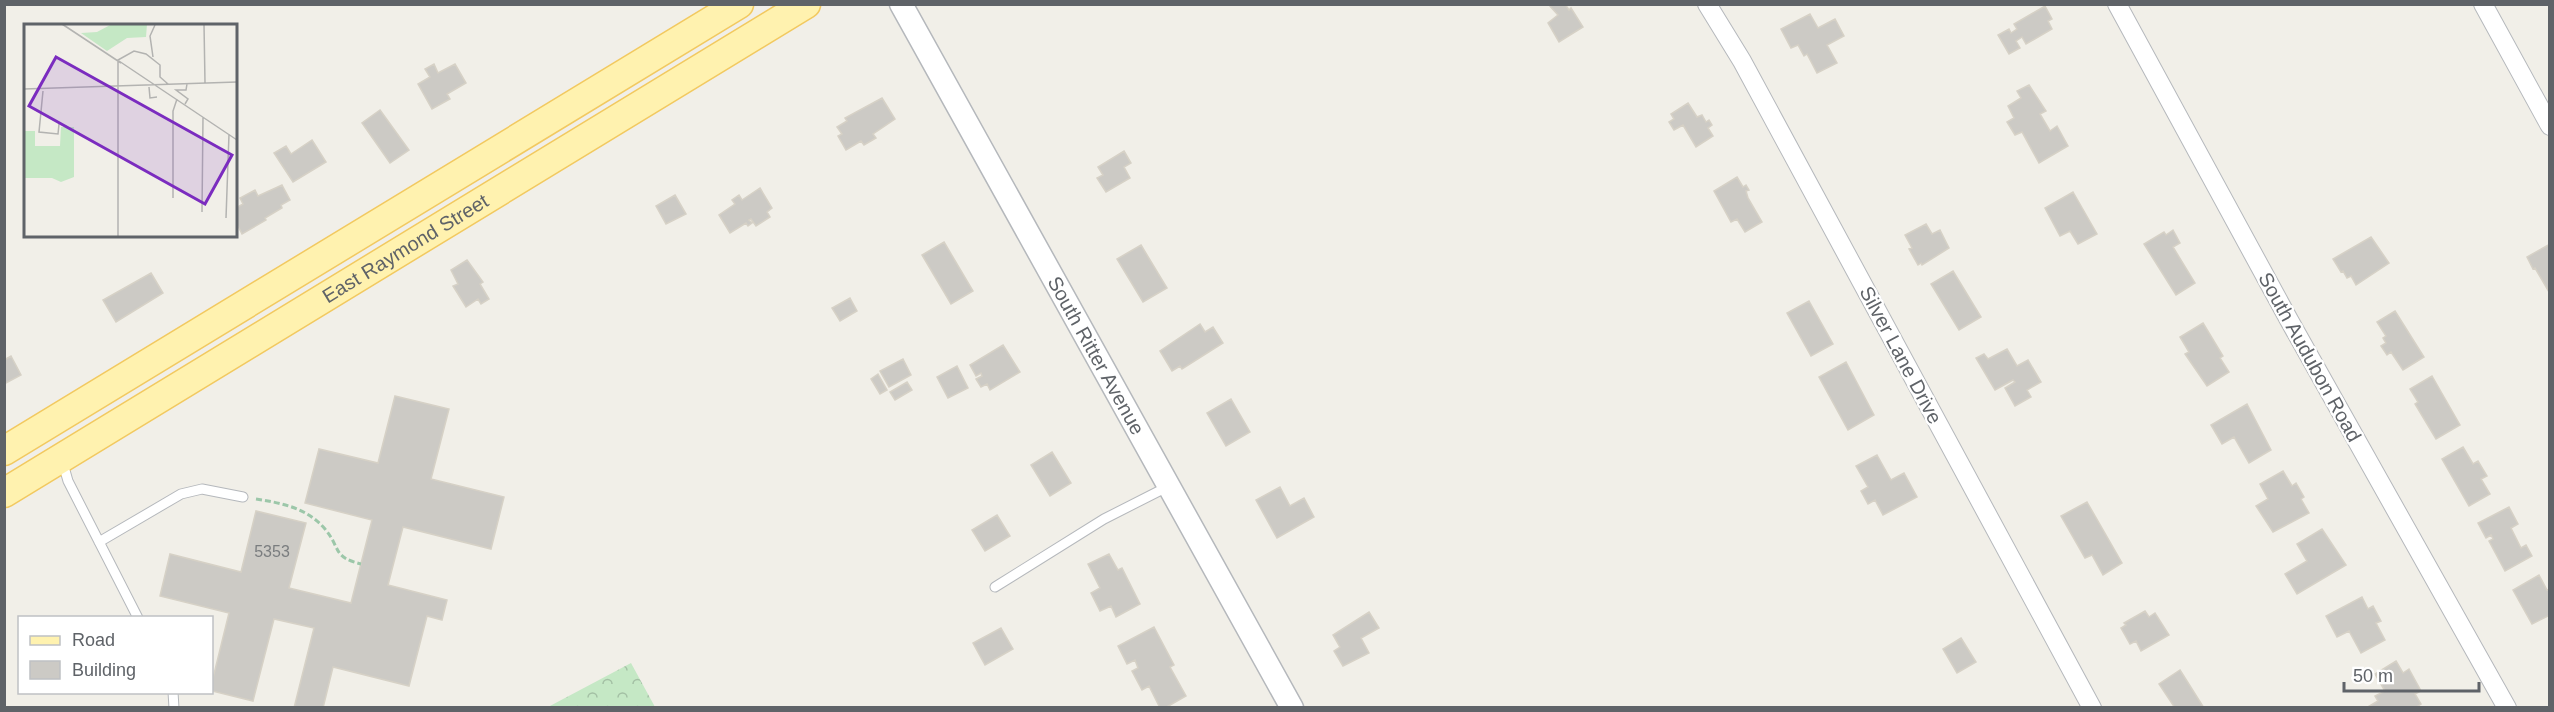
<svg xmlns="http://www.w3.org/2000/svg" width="2554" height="712" font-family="Arial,sans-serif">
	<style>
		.forest { fill: url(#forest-crowns) }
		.building { fill: #cccac5; stroke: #d6d1c6; stroke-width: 1.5 }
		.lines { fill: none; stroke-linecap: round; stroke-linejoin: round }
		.service-casing { stroke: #b5b8bc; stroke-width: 11 }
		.minor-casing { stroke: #b5b8bc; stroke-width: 20 }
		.tertiary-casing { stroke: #b5b8bc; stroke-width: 25 }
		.primary-casing { stroke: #f2c960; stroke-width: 31 }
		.path { stroke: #9cc7a9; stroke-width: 3; stroke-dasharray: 6 3; stroke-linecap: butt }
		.service { stroke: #fff; stroke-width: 9 }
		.minor { stroke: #fff; stroke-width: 18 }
		.tertiary { stroke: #fff; stroke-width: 22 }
		.primary { stroke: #fff2af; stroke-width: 28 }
		.labels { text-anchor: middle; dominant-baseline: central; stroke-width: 4.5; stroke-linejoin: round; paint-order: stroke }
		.number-label { font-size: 16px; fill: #7a7d7f }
		.street-label { font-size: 20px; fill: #5f6368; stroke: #fff }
		.inset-road { fill: none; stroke: #b3b3b1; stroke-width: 1.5 }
		.view { fill: #7b2cbf; fill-opacity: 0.15; stroke: #7b2cbf; stroke-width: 3 }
		.inset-edge { fill: none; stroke: #5f6368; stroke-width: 3 }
	</style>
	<defs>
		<pattern id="forest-crowns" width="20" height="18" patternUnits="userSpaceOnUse" patternTransform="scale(1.5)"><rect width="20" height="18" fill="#c5e8c5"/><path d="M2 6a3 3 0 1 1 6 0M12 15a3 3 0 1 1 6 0" fill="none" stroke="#a3c0a4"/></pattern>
	</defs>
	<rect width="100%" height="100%" fill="#f1efe8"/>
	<!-- forest -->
	<path class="forest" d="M631,663l24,44h-107z"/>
	<!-- building -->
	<path class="building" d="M1548,4h17l4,6 2,-2 12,19 -24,15 -11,-19 10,-8z
		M2045,6l7,13 -4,2 4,8 -26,15 -4,-7 -6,4 4,7 -11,6 -11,-19 11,-6 2,4 6,-4 -3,-5z
		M1810,14l8,14 17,-9 9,17 -17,9 10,18 -20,10 -10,-19 -3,2 -6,-11 -7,3 -10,-19z
		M434,64l4,9 17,-9 11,19 -19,11 3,5 -18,10 -14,-25 12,-7 -5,-8z
		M2029,85l17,26 -6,3 10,17 7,-5 11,20 -29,17 -17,-31 -7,3 -8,-13 7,-4 -6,-12 13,-8 -4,-7z
		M882,98l13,21 -22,15 3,4 -12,7 -3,-4 -15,9 -8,-14 4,-2 -5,-7 10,-6 -2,-3z
		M1688,103l9,14 5,-2 4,7 3,-2 3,5 -4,3 5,8 -17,11 -13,-22 -9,5 -5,-8 5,-3 -3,-5z
		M380,110l29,40 -19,13 -28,-40z
		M312,140l14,22 -33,20 -19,-29 12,-7 5,8z
		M1124,151l7,12 -7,4 6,11 -24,14 -9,-14 6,-3 -5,-8z
		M1737,177l6,10 3,-2 3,5 -3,1 2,7 14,24 -17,10 -8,-13 -6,3 -17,-31z
		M282,185l8,15 -9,5 1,3 -17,10 1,2 -24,14 -6,-12v-14l7,-4 -3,-6 15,-8 3,6z
		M760,188l12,20 -5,4 3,5 -14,9 -5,-7 -2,1 3,3 -4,3 -2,-3 -16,10 -11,-18 16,-11 -3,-4 7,-5 3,5z
		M2073,192l24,42 -19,10 -8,-13 -10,5 -15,-28z
		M675,195l11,19 -20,10 -10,-18z
		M1926,224l6,10 8,-4 9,18 -27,17 -1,-2 -3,2 -9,-16 3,-1 -7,-13z
		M2173,230l7,13 -7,4 22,36 -19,12 -32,-51 20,-12 2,3z
		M2371,237l18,26 -33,22 -5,-9 -4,2 -4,-7 -2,1 -8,-13z
		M944,242l29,49 -22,13 -29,-49z
		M2550,244v47l-1,1 -14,-24 -2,1 -6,-12z
		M1141,245l26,43 -24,14 -26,-43z
		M467,260l16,22 -3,2 9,15 -8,5 -3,-5 -12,8 -13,-21 5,-2 -7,-14z
		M1953,271l28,46 -22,13 -28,-46z
		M151,273l12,20 -47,29 -13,-22z
		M850,298l7,13 -17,10 -8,-13z
		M1809,301l24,43 -22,12 -24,-43z
		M2395,311l29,46 -21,13 -12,-18 -4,3 -6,-9 5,-3 -3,-5 3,-2 -9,-14z
		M2203,323l20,33 -3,2 9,14 -22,14 -22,-32 4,-2 -9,-15z
		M1200,324l5,8 8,-5 10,16 -41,26 -2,-3 -8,5 -12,-20z
		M1003,345l17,27 -30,18 -3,-6 -6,3 -5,-8 6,-3 -1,-3 -5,3 -6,-11z
		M2007,349l10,17 11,-6 13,22 -14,8 4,7 -16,9 -10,-18 10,-6 -2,-2 -18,10 -19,-32 8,-4 4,5z
		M11,356l10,19 -17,9v-24z
		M903,359l8,16 -22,12 -9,-16z
		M1846,362l28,53 -26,15 -29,-53z
		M957,366l11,22 -20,10 -11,-21z
		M878,374l9,16 -7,4 -9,-15z
		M2432,376l28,49 -24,14 -21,-35 3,-2 -8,-13z
		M907,382l5,8 -17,10 -5,-8z
		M395,396l54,13 -18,70 73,18 -13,52 -88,-22 -15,58 59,15 -5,20 -15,-4 -18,70 -76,-19 -10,41h-29l20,-80 -40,-9 -21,82 -41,-10v-9l17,-69 -69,-17 10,-42 71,18 15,-61 50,12 -17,65 62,15 21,-83 -67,-17 14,-54 59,14z
		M1231,399l19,33 -24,14 -19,-33z
		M2247,404l24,46 -22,13 -15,-26 -12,7 -11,-19z
		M2463,447l10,17 5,-3 9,15 -6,3 9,15 -21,12 -27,-47z
		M1052,452l19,31 -21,13 -19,-31z
		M1877,455l14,25 13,-7 13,24 -34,18 -8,-15 -7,4 -7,-13 7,-4 -12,-21z
		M2283,471l9,15 4,-3 8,14 -3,2 8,14 -36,19 -17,-26 12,-7 -8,-15z
		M1280,487l10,19 14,-8 10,19 -37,21 -21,-38z
		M2087,502l35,61 -19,12 -11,-20 -7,3 -24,-42z
		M2509,507l9,17 -7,4 10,20 5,-3 6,11 -27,15 -16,-30 4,-2 -2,-4 -5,3 -8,-15z
		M997,515l13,21 -25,15 -13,-21z
		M2322,529l24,36 -49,29 -12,-20 22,-13 -10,-17z
		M1109,554l9,16 4,-2 18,36 -24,13 -5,-11 -11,5 -9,-18 9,-5 -12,-24z
		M2539,575l8,15 3,-1v26l-18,9 -19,-34z
		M2362,597l6,12 5,-3 8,15 -5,2 9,17 -24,13 -12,-22 -12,6 -11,-21z
		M2145,611l4,6 6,-4 14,22 -28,16 -5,-10 -6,3 -9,-16 5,-3 -2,-2z
		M1369,612l10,16 -18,10 8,15 -26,13 -9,-15 6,-4 -7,-12z
		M1154,627l20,38 -4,2 16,29 -21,12h-5l-11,-22 -7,4 -10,-19 6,-3 -3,-8 -8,4 -9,-18z
		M1001,628l12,21 -28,16 -12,-22z
		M1961,638l15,24 -19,11 -14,-24z
		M2396,661l7,12 6,-4 12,22 -6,3 6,10 -6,4h-49l12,-7 -3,-5 10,-5 -10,-17z
		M2180,670l24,38h-29l-16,-24z"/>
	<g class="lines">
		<defs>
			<path id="service" d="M62,460l6,21 70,137
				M99,542l82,-48 21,-5 41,8
				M995,587l109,-68 65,-33
				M173,692l1,16"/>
			<path id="minor" d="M1707,4l35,57 350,647
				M2117,4l172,316 218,388
				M2483,4l67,122"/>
			<g id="tertiary">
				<path id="s1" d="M901,4l391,704"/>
			</g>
			<g id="primary">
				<path d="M4,451l735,-447"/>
				<path id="s2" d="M4,493l802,-489"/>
			</g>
		</defs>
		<!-- service casing -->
		<use href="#service" class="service-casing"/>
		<!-- minor casing -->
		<use href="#minor" class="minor-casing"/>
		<!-- tertiary casing -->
		<use href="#tertiary" class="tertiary-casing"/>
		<!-- primary casing -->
		<use href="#primary" class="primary-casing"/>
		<!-- path -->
		<path class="path" d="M256,499c26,4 51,9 69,30 16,19 7,28 36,35"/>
		<!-- service -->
		<use href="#service" class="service"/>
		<!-- minor -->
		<use href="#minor" class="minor"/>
		<!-- tertiary -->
		<use href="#tertiary" class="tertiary"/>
		<!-- primary -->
		<use href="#primary" class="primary"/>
	</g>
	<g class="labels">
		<!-- number labels -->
		<g class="number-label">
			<text x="272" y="551">5353</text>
		</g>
		<!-- street labels -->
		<g class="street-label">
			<text stroke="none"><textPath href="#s2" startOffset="470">East Raymond Street</textPath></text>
			<text transform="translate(1901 355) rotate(62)">Silver Lane Drive</text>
			<text stroke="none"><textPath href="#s1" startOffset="402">South Ritter Avenue</textPath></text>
			<text transform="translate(2310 357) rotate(61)">South Audubon Road</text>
		</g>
	</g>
	<!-- overview -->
	<g transform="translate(24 24)">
		<rect width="213" height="213" fill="#f1efe8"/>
		<path d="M88,0h35l-1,13 -19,1 -20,13 -26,-18 16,-1zM37,103h13v50l-13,5 -9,-4h-28v-47h11v15h25z" fill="#c5e8c5"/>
		<path class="inset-road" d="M38,0l59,39M180,0l1,59M129,33l-3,-21 5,-11M95,37l118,79M125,63l1,11 7,-1M0,65l213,-7M19,67l-4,41 19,2 1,-10M161,80l3,-5 -12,-9h10l1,-6M149,174v-87l4,-12M178,188l1,-95M202,194l3,-84M94,213v-177l16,-9 12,3 14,11v12l8,7"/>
		<path class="view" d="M32,33l176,98 -27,49 -176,-98z"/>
		<rect width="213" height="213" class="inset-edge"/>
	</g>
	<!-- border -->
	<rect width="2554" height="712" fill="none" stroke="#5f6368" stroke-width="12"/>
	<!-- legend -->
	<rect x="18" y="616" width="195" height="78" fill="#ffffff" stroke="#bfc1c3" stroke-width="1.5"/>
	<rect x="30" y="636" width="30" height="9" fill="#fff2af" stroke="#bfc1c3" stroke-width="1.5"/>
	<text x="72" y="646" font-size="18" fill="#5f6368">Road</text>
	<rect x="30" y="661" width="30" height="18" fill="#cccac5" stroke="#bfc1c3" stroke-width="1.5"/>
	<text x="72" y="676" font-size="18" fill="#5f6368">Building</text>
	<!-- scale -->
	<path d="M2344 682v9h135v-9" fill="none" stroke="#5f6368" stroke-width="3"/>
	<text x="2353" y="682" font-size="18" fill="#5f6368" stroke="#ffffff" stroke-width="4.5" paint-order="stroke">50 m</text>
</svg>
